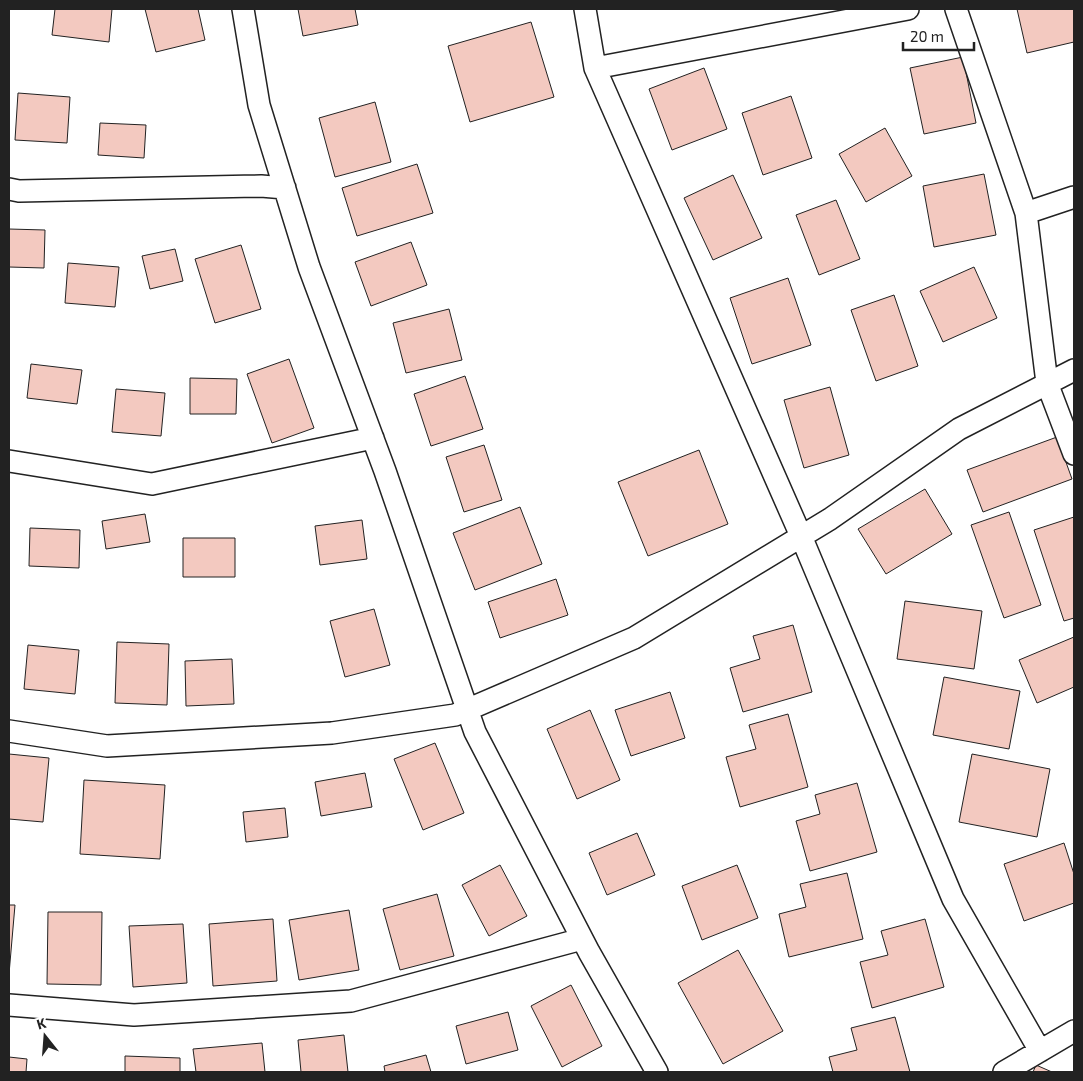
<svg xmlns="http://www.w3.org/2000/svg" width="1083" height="1081" font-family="'Exo 2',sans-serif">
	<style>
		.building { fill: #f3c9c0; stroke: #222 }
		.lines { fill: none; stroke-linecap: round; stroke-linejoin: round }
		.minor-casing { stroke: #222; stroke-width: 24 }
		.minor { stroke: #fff; stroke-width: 21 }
	</style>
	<rect width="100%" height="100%" fill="#fff"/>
	<!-- building -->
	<path class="building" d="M55,9h57l-3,33 -57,-7z
		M145,9h53l7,31 -49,12z
		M298,9h57l3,16 -55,11z
		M1017,9h57v33l-47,11z
		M531,22l23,75 -84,25 -22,-76z
		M963,57l13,66 -52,11 -14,-66z
		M704,68l23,61 -55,21 -23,-61z
		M18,93l52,4 -3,46 -52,-3z
		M791,96l21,62 -49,17 -21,-62z
		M375,102l16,60 -56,15 -16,-59z
		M100,123l46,2 -2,33 -46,-3z
		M885,128l27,48 -46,26 -27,-48z
		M417,164l16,49 -76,23 -15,-48z
		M984,174l12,61 -62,12 -11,-61z
		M733,175l29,63 -49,22 -29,-62z
		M836,200l24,59 -41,16 -23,-60z
		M9,229l36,1 -1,38 -35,-1z
		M411,242l16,43 -56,21 -16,-44z
		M241,245l20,64 -46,14 -20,-64z
		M175,249l8,32 -33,8 -8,-33z
		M68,263l51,4 -4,40 -50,-4z
		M974,267l23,51 -54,24 -23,-51z
		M788,278l23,67 -59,19 -22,-66z
		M894,295l24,71 -42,15 -25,-71z
		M449,309l13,51 -56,13 -13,-50z
		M289,359l25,69 -42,15 -25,-69z
		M31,364l51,6 -5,34 -50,-6z
		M465,376l18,53 -52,17 -17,-52z
		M190,378l47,1 -1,35h-46z
		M830,387l19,68 -45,13 -20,-68z
		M116,389l49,4 -4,43 -49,-4z
		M1057,437l15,42 -89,33 -16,-42z
		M484,445l18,55 -38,12 -18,-55z
		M699,450l29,74 -80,32 -30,-74z
		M925,489l27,45 -66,40 -28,-45z
		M520,507l22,57 -67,26 -22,-57z
		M1009,512l32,93 -37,13 -33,-93z
		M145,514l5,28 -44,7 -4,-28z
		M1074,517v101l-10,3 -30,-91z
		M362,520l5,39 -47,6 -5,-39z
		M30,528l50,2 -1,38 -50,-2z
		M183,538h52v39h-52z
		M556,579l12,36 -68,23 -12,-36z
		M905,601l77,10 -8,58 -77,-10z
		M374,609l16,56 -45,12 -15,-56z
		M793,625l19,67 -69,20 -13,-44 30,-9 -7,-23z
		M1074,637v50l-37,16 -18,-43z
		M117,642l52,2 -2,61 -52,-2z
		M28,645l51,5 -4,44 -51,-5z
		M232,659l2,45 -48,2 -1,-45z
		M944,677l76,14 -11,58 -76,-14z
		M670,692l15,46 -54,18 -16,-46z
		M590,710l30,70 -43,19 -30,-70z
		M788,714l20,73 -68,20 -14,-50 30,-8 -7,-24z
		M435,743l29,70 -41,17 -29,-71z
		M9,754l40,4 -6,64 -34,-3z
		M972,754l78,15 -13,68 -78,-15z
		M365,773l7,34 -51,9 -6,-34z
		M84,780l81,5 -5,74 -80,-5z
		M857,783l20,69 -67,19 -14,-50 24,-7 -5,-19z
		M285,808l3,29 -42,5 -3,-30z
		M637,833l18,42 -48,20 -18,-42z
		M1064,843l10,31v29l-50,18 -20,-57z
		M500,865l27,51 -38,20 -27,-51z
		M737,865l21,53 -56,22 -20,-54z
		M847,873l16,66 -74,18 -10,-43 27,-7 -6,-23z
		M437,894l17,62 -54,14 -17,-61z
		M9,905h6l-6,69z
		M349,910l10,60 -60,10 -10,-60z
		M48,912h54l-1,73 -54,-1z
		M273,919l4,62 -64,5 -4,-62z
		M925,919l19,68 -72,21 -12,-46 28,-7 -7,-24z
		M183,924l4,59 -54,4 -4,-61z
		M738,950l45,81 -60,33 -45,-81z
		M571,985l31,61 -40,21 -31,-61z
		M508,1012l10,38 -52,14 -10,-38z
		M895,1017l15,55h-77l-4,-15 28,-7 -6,-22z
		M344,1035l4,37h-47l-3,-32z
		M262,1043l3,29h-69l-3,-23z
		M426,1055l5,17h-46l-1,-6z
		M125,1056l55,2v14h-55z
		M9,1057l18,2 -1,13h-17z
		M1036,1065l16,7h-19z"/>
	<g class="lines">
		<defs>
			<path id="minor" d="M243,9l16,96 50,162 76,204 90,261 114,220 68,120
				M585,9l10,59 206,468 152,363 87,152
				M956,9l70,204 21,170 27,71
				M595,68l313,-59
				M9,189l10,2 242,-5 24,2
				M1026,213l48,-16
				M9,461l143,23 221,-46
				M9,731l98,15 225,-13 123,-18 179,-77 196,-119 129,-90 115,-59
				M9,1005l125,10 217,-14 231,-62
				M1004,1072l70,-41"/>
		</defs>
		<!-- minor casing -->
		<use href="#minor" class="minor-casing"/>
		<!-- minor -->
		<use href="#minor" class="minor"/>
	</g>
	<!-- border -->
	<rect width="1083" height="1081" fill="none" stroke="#222222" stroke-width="20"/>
	<!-- north arrow -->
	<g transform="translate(45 1036) rotate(343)" stroke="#ffffff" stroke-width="4" paint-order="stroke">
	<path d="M0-4L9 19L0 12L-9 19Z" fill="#222222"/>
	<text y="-8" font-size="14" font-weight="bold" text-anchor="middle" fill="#222222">K</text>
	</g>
	<!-- scale -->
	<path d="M903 42v8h71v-8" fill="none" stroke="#222222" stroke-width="2.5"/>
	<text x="910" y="42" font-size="15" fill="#222222" stroke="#ffffff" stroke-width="4" paint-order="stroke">20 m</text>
</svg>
